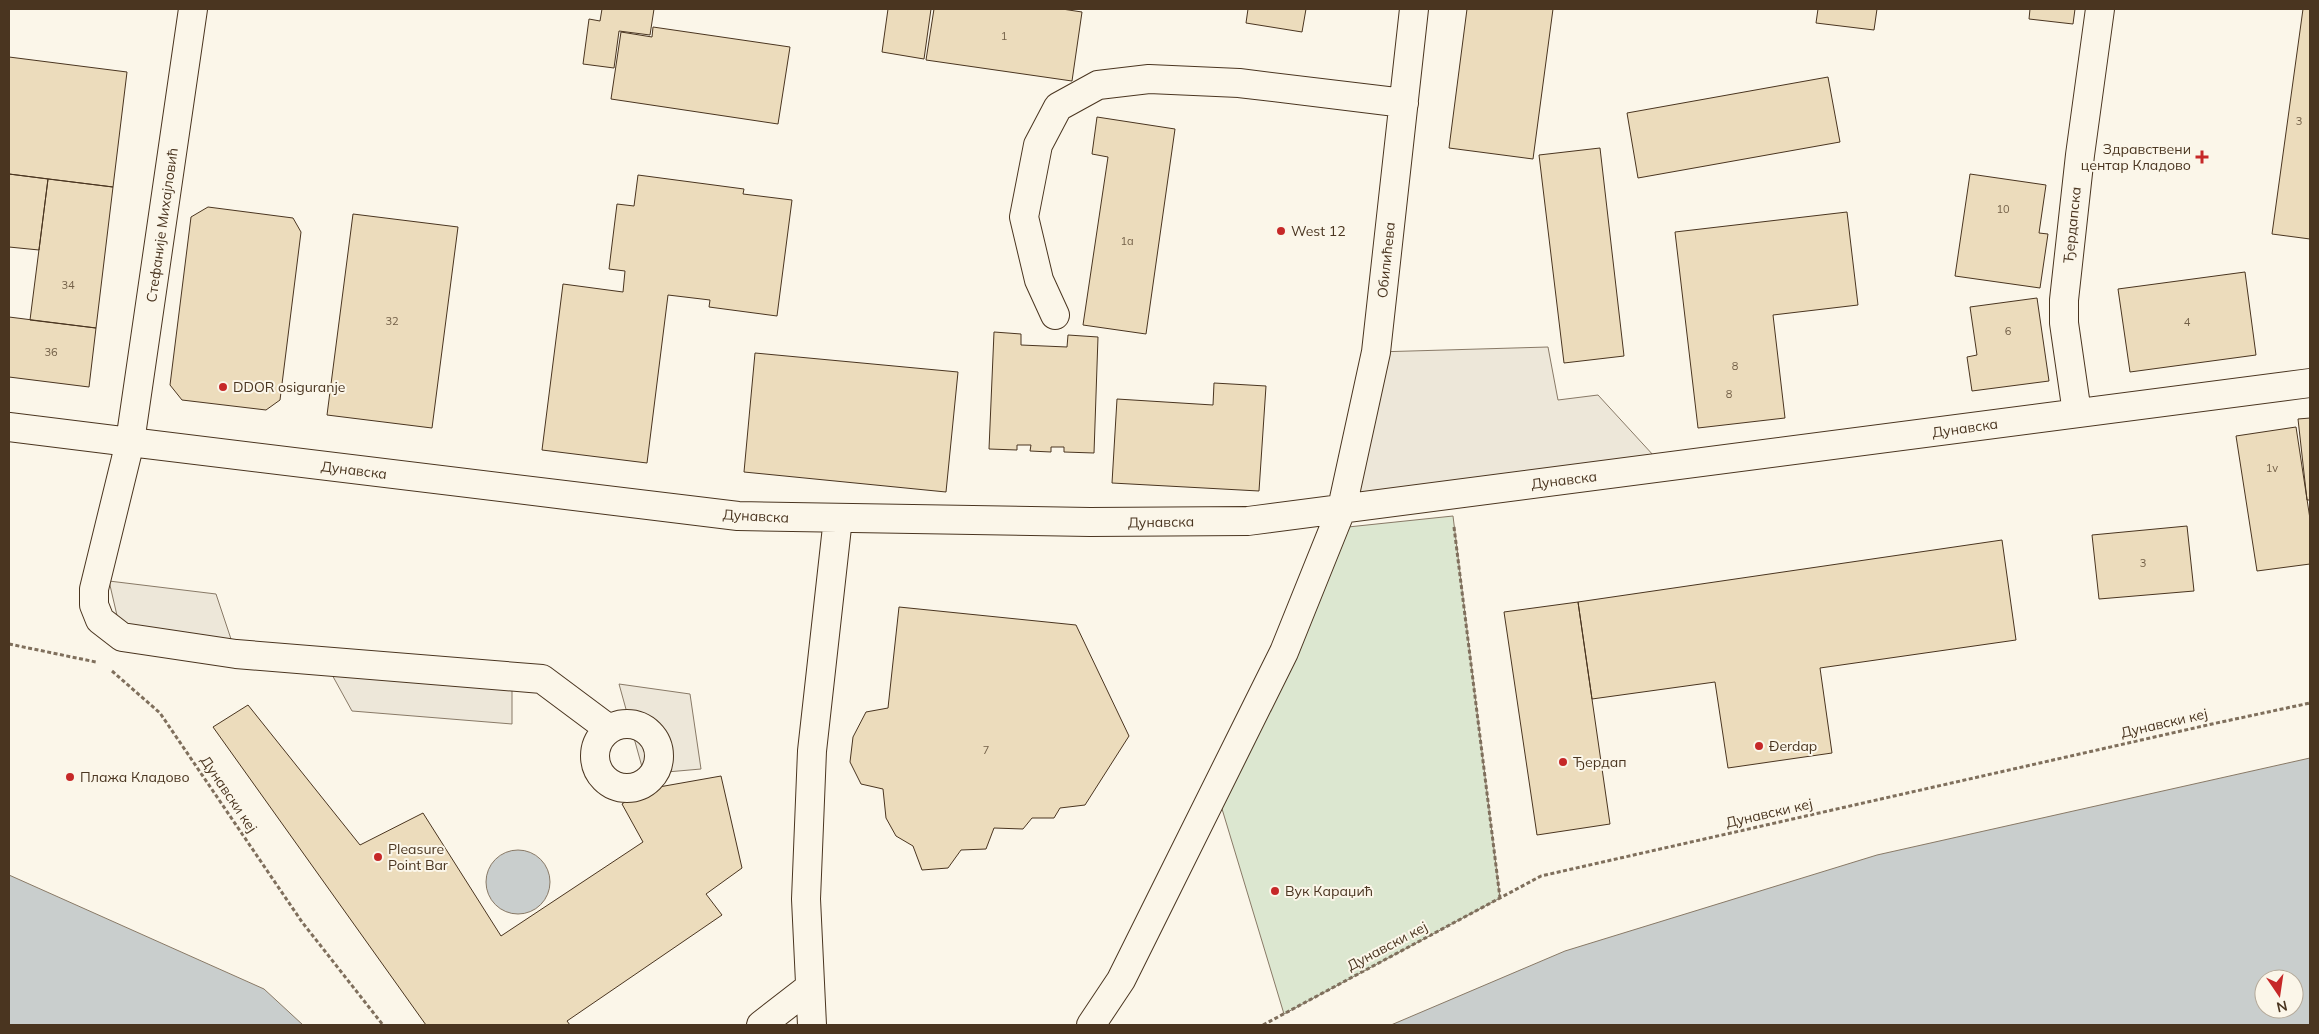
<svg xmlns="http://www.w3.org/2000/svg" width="2319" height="1034" font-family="Mulish,sans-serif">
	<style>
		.green { fill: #dce7d0; stroke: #887966 }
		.parking { fill: #ede7d9; stroke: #887966 }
		.water { fill: #c9cecd; stroke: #887966; fill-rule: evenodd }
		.building { fill: #ecdcbc; stroke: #4a3520 }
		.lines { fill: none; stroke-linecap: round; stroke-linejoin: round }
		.minor-casing { stroke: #4a3520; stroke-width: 30 }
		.major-casing { stroke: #4a3520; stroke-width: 30 }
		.path { stroke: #7f6f5c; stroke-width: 3; stroke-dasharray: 4 2.5; stroke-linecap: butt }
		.minor { stroke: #fbf6e9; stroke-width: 28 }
		.major { stroke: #fbf6e9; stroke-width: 28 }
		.poi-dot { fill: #c62828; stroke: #fbf6e9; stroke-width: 2 }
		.labels { text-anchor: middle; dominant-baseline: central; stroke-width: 4; stroke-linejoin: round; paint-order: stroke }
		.number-label { font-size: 11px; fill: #725f47 }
		.poi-label { font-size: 14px; fill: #4a3520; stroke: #fbf6e9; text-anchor: start }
		.street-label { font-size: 14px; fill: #4a3520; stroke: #fbf6e9 }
	</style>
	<rect width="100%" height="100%" fill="#fbf6e9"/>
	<!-- green -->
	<path class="green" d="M1453,516l47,382 -216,116 -68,-225 132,-262z"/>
	<!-- parking -->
	<path class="parking" d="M1548,347l10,53 40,-5 67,73 -323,40 34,-156z
		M109,581l107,13 20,60 -114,-17z
		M325,662l187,14v48l-160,-13z
		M619,684l71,10 11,75 -57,5z"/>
	<!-- water -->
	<path class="water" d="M2310,758v267h-919l174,-74 312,-96zM2264,979h30v30h-30z
		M486 882a32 32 0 1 1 64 0a32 32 0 1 1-64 0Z
		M9,875l255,114 39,36h-294z"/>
	<!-- building -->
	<path class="building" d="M602,9h52l-4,26 -31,-4 -5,37 -31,-4 6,-45 11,2z
		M888,9h43l-7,50 -42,-7z
		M934,9h128l20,3 -10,69 -146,-21z
		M1248,9h58l-4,23 -56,-9z
		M1467,9h86l-20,150 -84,-11z
		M1818,9h59l-3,21 -58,-7z
		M2030,9h45l-2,15 -44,-5z
		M2303,9h7v230l-38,-5z
		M653,27l137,20 -12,77 -167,-25 10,-67 31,5z
		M9,57l118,15 -14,115 -104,-13z
		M1828,77l12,65 -202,36 -11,-65z
		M1097,117l78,12 -29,205 -63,-9 25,-168 -16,-3z
		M1600,148l24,208 -60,7 -25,-208z
		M9,174l39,5 -9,71 -30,-3z
		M1970,174l76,11 -7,48 9,1 -8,54 -85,-12z
		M638,175l106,14 -1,5 49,6 -15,116 -68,-9 1,-7 -42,-5 -21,168 -105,-13 21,-166 60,8 2,-21 -16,-2 8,-65 17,2z
		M48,179l65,8 -17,141 -66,-8z
		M208,207l85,11 8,14 -21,168 -14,10 -84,-10 -12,-15 21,-168z
		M1847,212l11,93 -85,10 12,103 -87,10 -23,-196z
		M353,214l105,13 -26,201 -105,-13z
		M2245,272l11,83 -126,17 -12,-83z
		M2037,298l12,83 -77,10 -5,-34 10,-2 -7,-48z
		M9,317l87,11 -7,59 -80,-10z
		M994,332l27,2v11l46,2 1,-12 30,2 -4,116 -30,-1v-5h-13v5l-21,-1 1,-6h-14v5l-28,-1z
		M755,353l203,19 -12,120 -202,-20z
		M1214,383l52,3 -7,105 -147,-8 5,-84 96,6z
		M2310,418v82h-3l-9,-81z
		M2296,427l14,92v45l-53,7 -21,-135z
		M2187,526l7,65 -95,8 -7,-64z
		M2002,540l14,100 -196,28 12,85 -104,15 -13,-86 -123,17 -14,-97z
		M1578,602l32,222 -73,11 -33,-223z
		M899,607l177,18 53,111 -44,69 -25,3 -6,10h-22l-9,11 -29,-1 -8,21 -25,1 -13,18 -26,2 -9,-24 -17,-10 -10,-18 -3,-29 -22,-5 -11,-22 3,-25 13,-25 22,-4z
		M248,705l112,140 63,-32 78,123 142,-94 -21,-38 20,-14 79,-14 21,92 -36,26 16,21 -155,106 3,4h-144l-213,-298z"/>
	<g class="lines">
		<defs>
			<path id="minor" d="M1055,315l-16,-35 -15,-63 14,-72 20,-38 40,-22 51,-6 90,4 165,20
				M2077,413l-13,-90v-23l16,-145 20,-146
				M595 756a32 32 0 1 1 64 0a32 32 0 1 1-64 0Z
				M609,729l-67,-50 -306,-25 -114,-17 -22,-17 -6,-15v-16l36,-147 608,74 352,6 158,-1 1062,-138
				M761,1025l49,-38
				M812,1025l-6,-126 6,-148 26,-233
				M1091,1025l30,-45 163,-328 58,-144 34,-156 38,-343"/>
			<path id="major" d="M9,427l121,15 63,-433"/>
		</defs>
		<!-- minor casing -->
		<use href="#minor" class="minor-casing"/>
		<!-- major casing -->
		<use href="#major" class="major-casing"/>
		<!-- path -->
		<path class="path" d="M1454,527l46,371
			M9,644l87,18
			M112,671l48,42 142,209 81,103
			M1263,1025l278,-149 671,-152 98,-21"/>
		<!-- minor -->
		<use href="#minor" class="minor"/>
		<!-- major -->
		<use href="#major" class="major"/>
	</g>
	<!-- markers -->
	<g class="poi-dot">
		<path d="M2199.5 149.5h5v5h5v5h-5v5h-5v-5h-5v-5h5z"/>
		<circle cx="1281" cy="231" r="5"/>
		<circle cx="223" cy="387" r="5"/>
		<circle cx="1759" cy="746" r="5"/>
		<circle cx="1563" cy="762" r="5"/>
		<circle cx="70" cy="777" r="5"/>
		<circle cx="378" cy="857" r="5"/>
		<circle cx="1275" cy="891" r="5"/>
	</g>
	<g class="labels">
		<!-- number labels -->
		<g class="number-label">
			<text x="1004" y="36">1</text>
			<text x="2299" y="121">3</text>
			<text x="2003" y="209">10</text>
			<text x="1127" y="241">1a</text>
			<text x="68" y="285">34</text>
			<text x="392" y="321">32</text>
			<text x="2187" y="322">4</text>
			<text x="2008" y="331">6</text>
			<text x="51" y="352">36</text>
			<text x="1735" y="366">8</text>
			<text x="1729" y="394">8</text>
			<text x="2272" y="468">1v</text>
			<text x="2143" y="563">3</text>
			<text x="986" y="750">7</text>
		</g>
		<!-- poi labels -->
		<g class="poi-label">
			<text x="2191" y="149" text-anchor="end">Здравствени<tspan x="2191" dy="16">центар Кладово</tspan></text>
			<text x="1291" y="231">West 12</text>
			<text x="233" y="387">DDOR osiguranje</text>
			<text x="1769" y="746">Đerdap</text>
			<text x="1573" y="762">Ђердап</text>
			<text x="80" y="777">Плажа Кладово</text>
			<text x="388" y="849">Pleasure<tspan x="388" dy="16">Point Bar</tspan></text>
			<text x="1285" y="891">Вук Караџић</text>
		</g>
		<!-- street labels -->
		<g class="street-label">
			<text transform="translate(162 225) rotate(-82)">Стефаније Михајловић</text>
			<text transform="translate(2072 225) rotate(-84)">Ђердапска</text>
			<text transform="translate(1386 260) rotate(-84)">Обилићева</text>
			<text transform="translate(1965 428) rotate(-8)">Дунавска</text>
			<text transform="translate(354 470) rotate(7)">Дунавска</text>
			<text transform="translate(1564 480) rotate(-7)">Дунавска</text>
			<text transform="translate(756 516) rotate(3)">Дунавска</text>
			<text transform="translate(1161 522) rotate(-1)">Дунавска</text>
			<text transform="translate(2164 723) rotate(-13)">Дунавски кеј</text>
			<text transform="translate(229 794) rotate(56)">Дунавски кеј</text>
			<text transform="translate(1769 813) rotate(-13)">Дунавски кеј</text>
			<text transform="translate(1387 946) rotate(-28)">Дунавски кеј</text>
		</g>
	</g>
	<!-- border -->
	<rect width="2319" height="1034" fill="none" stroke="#4a3520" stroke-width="20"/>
	<!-- north arrow -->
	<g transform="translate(2279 994) rotate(167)"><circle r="24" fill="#fbf6e9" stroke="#b4a999"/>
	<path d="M0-4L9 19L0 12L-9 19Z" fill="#c62828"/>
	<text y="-8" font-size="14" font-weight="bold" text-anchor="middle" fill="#4a3520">N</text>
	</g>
</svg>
